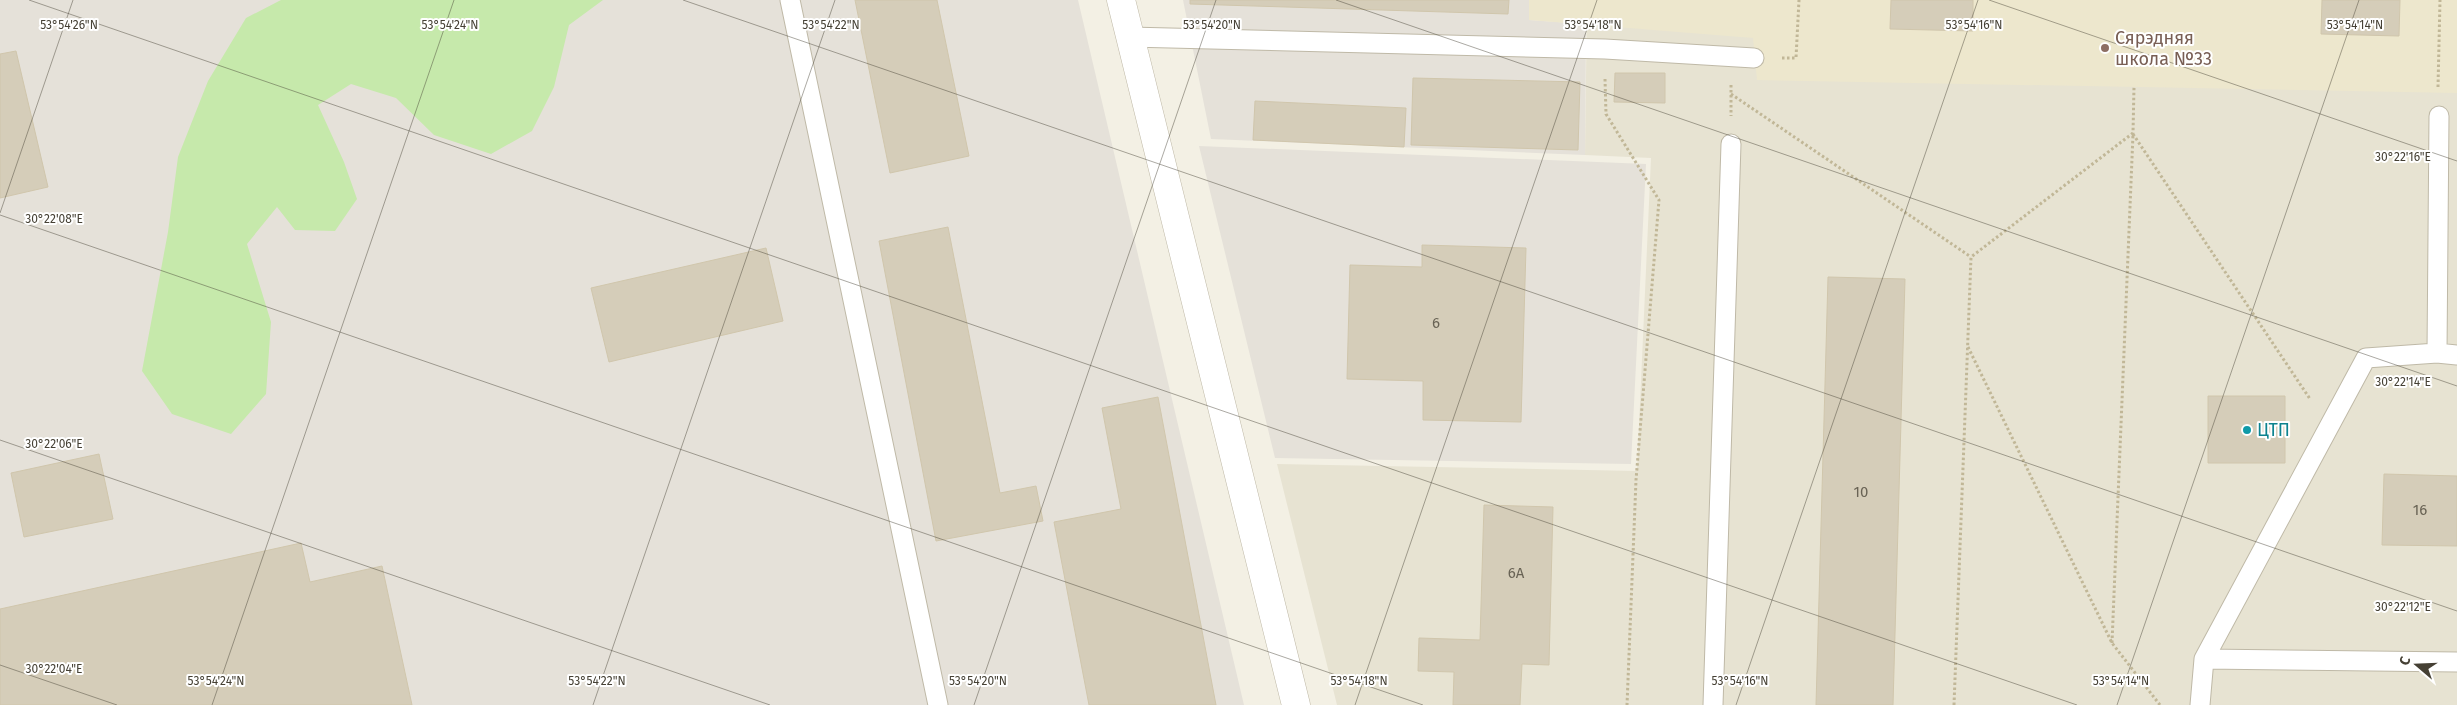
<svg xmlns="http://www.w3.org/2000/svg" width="2457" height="705" font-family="'Fira Sans',sans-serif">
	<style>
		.residential { fill: #e7e3d2 }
		.industrial { fill: #e5e1d9 }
		.education { fill: #ede7cd }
		.green { fill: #c6e9ab }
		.building { fill: #d5cdb9; stroke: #d0c6ac }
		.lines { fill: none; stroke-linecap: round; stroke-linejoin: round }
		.lane-casing { stroke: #bfb9a7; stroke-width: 21 }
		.street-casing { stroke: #bfb9a7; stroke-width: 29 }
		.path { stroke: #c1b797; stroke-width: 3; stroke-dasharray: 2.5 2.5; stroke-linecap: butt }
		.lane { stroke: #fff; stroke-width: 19 }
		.street { stroke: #fff; stroke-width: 28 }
		.ticks { fill: none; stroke: #454034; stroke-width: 1; stroke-opacity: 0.45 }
		.education-dot { fill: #8d6e63; stroke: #fff; stroke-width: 2 }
		.culture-dot { fill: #0f9aa8; stroke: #fff; stroke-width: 2 }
		.labels { text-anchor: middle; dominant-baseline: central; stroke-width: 4; stroke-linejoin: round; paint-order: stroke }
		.number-label { font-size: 15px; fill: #696355 }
		.education-label { font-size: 18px; fill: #785e54; stroke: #fff; text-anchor: start }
		.culture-label { font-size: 18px; fill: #0d838f; stroke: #fff; text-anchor: start }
		.ticks-label { font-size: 12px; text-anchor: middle; fill: #454034; stroke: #fff; stroke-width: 4; stroke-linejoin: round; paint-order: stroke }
	</style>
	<rect width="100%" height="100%" fill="#f3f0e4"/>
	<!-- residential -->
	<path class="residential" d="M1587,0h870v705h-1120l-60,-241 360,7 14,-313 -66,-3z"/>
	<!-- industrial -->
	<path class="industrial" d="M0,0h1078l166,705h-1244z
		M1183,0h346v20l57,4 -1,131 -374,-16z
		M1199,146l447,18 -15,300 -356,-6z"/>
	<!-- education -->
	<path class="education" d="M1529,0h928v93l-700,-13 -4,-42 -224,-18z"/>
	<!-- green -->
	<path class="green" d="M281,0h322l-34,25 -15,62 -22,44 -41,23 -57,-19 -38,-37 -45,-14 -33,21 26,57 13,37 -22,32 -40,-1 -18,-23 -30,37 24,78 -5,72 -35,40 -59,-20 -30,-43 26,-139 10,-75 30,-76 38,-63z"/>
	<!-- building -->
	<path class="building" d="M855,0h82l32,156 -79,17z
		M1190,0h319l-1,14 -318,-10z
		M1891,0h82v31l-83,-2z
		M2322,0h78l-1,36 -78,-2z
		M16,51l32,136 -48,11v-144z
		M1615,73h50v30l-51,-1z
		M1413,78l167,4 -2,68 -167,-5z
		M1255,101l151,7 -2,39 -151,-7z
		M948,227l52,266 36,-7 7,35 -107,20 -57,-300z
		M1422,245l104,3 -5,174 -98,-2v-39l-76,-2 3,-114 72,2z
		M766,248l17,73 -174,41 -18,-74z
		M1828,277l77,2 -12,426h-77z
		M2208,396h77v67h-77z
		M1158,397l58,308h-127l-35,-183 67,-13 -19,-101z
		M99,454l14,65 -89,18 -13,-64z
		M2384,474l73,2v70l-75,-1z
		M1484,505l69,2 -4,158 -27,-1 -2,41h-67l1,-33 -36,-1 1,-33 61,2z
		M301,543l9,39 72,-16 30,139h-412v-96z"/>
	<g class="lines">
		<defs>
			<path id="lane" d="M790,0l148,705
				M1129,37l476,12 149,9
				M2437,353l2,-237
				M2204,659l253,3
				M1713,705l18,-561
				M2200,705l4,-46 162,-301 71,-5 20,2"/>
			<path id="street" d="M1121,0l175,705"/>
		</defs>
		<!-- lane casing -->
		<use href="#lane" class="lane-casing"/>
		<!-- street casing -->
		<use href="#street" class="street-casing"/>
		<!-- path -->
		<path class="path" d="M1782,58h14l3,-58
			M1605,79l1,35 53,86 -23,280 -9,225
			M1731,85v31
			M2438,87l2,-87
			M1731,94l240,163
			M2133,134l177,265
			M1968,347l144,296 48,62
			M2112,643l21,-509
			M1954,705l17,-448 162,-124 1,-46"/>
		<!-- lane -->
		<use href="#lane" class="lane"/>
		<!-- street -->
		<use href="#street" class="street"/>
	</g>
	<!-- ticks -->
	<path class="ticks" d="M29,0l2048,705M683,0l1774,611M1336,0l1121,386M1989,0l468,161M0,213l73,-213M0,215l1423,490M0,440l770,265M0,665l117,40M212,705l242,-705M593,705l242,-705M974,705l242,-705M1355,705l242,-705M1736,705l242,-705M2117,705l242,-705"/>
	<!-- markers -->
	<circle class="education-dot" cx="2105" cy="48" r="5"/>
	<circle class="culture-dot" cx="2247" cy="430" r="5"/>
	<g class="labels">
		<!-- number labels -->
		<g class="number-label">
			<text x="1436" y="323">6</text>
			<text x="1861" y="492">10</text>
			<text x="2420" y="510">16</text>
			<text x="1516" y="573">6А</text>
		</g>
		<!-- education labels -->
		<g class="education-label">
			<text x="2115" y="38">Сярэдняя<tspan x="2115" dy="21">школа №33</tspan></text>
		</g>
		<!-- culture labels -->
		<g class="culture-label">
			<text x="2257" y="430">ЦТП</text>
		</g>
	</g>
	<g class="ticks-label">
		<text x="69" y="29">53°54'26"N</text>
		<text x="450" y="29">53°54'24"N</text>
		<text x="831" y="29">53°54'22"N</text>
		<text x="1212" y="29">53°54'20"N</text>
		<text x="1593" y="29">53°54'18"N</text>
		<text x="1974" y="29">53°54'16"N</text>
		<text x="2355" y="29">53°54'14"N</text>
		<text x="2403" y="161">30°22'16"E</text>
		<text x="54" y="223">30°22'08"E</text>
		<text x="2403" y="386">30°22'14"E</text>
		<text x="54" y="448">30°22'06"E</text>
		<text x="2403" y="611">30°22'12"E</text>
		<text x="54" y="673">30°22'04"E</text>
		<text x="216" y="685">53°54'24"N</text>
		<text x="597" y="685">53°54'22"N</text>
		<text x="978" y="685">53°54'20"N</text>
		<text x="1359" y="685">53°54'18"N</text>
		<text x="1740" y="685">53°54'16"N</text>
		<text x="2121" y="685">53°54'14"N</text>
	</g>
	<!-- north arrow -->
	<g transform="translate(2417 665) rotate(289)" stroke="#ffffff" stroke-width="4" paint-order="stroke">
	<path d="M0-4L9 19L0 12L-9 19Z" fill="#454034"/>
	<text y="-8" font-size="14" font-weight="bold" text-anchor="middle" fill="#454034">С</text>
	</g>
</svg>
